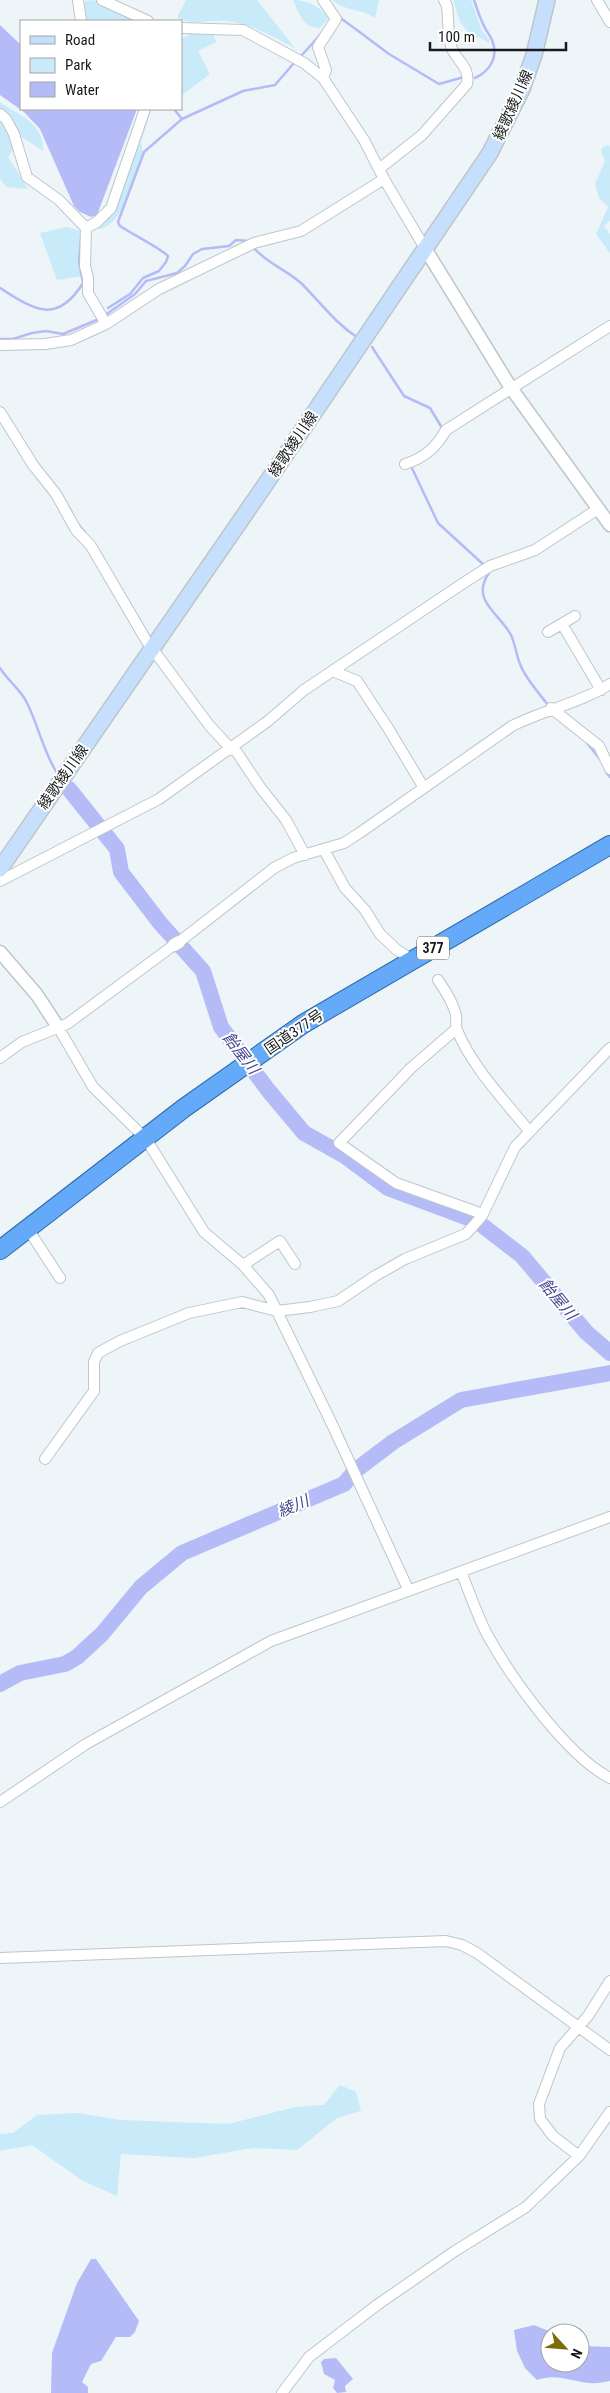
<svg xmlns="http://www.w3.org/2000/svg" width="610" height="2393" font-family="'Roboto Condensed','Noto Sans JP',sans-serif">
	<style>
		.green { fill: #c9eaf9 }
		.water { fill: #b4bbf7 }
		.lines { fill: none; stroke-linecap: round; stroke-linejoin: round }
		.stream { stroke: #b4bbf7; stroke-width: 2.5 }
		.river { stroke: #b4bbf7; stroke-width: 16 }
		.minor-casing { stroke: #bec6c9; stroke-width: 12 }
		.tertiary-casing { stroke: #bec6c9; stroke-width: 15 }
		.secondary-casing { stroke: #bec6c9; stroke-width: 18 }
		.trunk-casing { stroke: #306aaa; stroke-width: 20 }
		.minor { stroke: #fff; stroke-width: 10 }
		.tertiary { stroke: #fff; stroke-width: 12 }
		.secondary { stroke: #c5dffd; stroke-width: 15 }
		.trunk { stroke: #64aaf8; stroke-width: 18 }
		.labels { text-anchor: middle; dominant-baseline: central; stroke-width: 4; stroke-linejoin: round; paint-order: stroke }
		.shield { fill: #fff; stroke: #5d5f60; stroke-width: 1 }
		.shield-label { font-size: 14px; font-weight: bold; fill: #181b1c }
		.street-label { font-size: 15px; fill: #181b1c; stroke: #fff }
		.water-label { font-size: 16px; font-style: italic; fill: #46488f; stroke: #fff }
	</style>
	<rect width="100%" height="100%" fill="#edf5f9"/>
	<!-- green -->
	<path class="green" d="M94,0l41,21h-50v-20z
		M186,0h71l38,48c-22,-11 -44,-25 -69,-27 -18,-2 -34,6 -49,-4z
		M293,0c12,0 30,7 35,19l-8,9c-17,1 -21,-15 -27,-28z
		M332,0h47l-4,18c-15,-10 -28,-6 -43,-18z
		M453,0h18l11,31 7,8v4l-10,-6 -6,1 -13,-16z
		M192,33l21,2 4,7 -19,9 12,23 -29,22v-57z
		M0,102c19,14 44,20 43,49l-21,-14 -14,20 20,32 -22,-2 -6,-8z
		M149,117l-8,25 2,11c-8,21 -19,76 -46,76l8,-6 10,-13z
		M608,145l2,1v75l-6,5 6,8v19l-14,-19 12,-27 -9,-9 -4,-14 10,-23 -4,-10 2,-4z
		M67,227l14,4 2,7 -3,24 4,14 -27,4 -17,-47z
		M340,2085l16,7 5,19 -24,7 -40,32 -44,-2 -59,10 -73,-4 -4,42 -34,-15 -51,-36 -32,6v-17l13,-1 24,-18 41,-2 42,7 108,4 67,-17 29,-2z"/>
	<!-- water -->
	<path class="water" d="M0,25l21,20v64h116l-40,106 -6,2 -11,-5 -6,-6 -34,-77 -16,-17 -24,-17z
		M91,2259h5l43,62 -4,11 -5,5h-14l-15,24 -10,3 -9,18 6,5v6h-37l1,-40 25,-70z
		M534,2325l20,8h-4v30h30v-17l30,1v34c-6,1 -14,3 -21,2 -19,-2 -33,-10 -52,-3l-12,-12 -8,-17 -3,-21z
		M336,2358l17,21 -8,7 1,6 -9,1 -4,-5 2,-8 -11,-6 -3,-12 3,-3z"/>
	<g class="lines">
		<!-- stream -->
		<path class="stream" d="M474,0c3,9 6,18 10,26 2,5 6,9 8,14 7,17 -2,31 -17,38
			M338,16l51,38 50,30 25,-7
			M302,55l18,-20
			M174,109l8,10
			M253,247c13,16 34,23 49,37 19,19 33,39 56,54
			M0,288c34,22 57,37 83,-5l-4,-22 2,-22
			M108,308l22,-14 13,-16 16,-7 7,-9 2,-6c-8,-8 -36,-22 -48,-30l-2,-4 26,-70 38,-33 61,-28 32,-6 19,-22
			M104,316l31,-22 11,-13 31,-8 8,-7 8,-12 9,-5 27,-3 7,-6 12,1
			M0,339h13l19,-6 14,-2 17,3 36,-15
			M372,347l32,49 26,12 12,20
			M410,464l28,59 47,43
			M59,490l13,23
			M77,523l8,9
			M489,573c-19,27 10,40 22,62 4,8 5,19 9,29 5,14 19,29 28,41
			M0,668c8,13 19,20 26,33 12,23 17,50 31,72
			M587,743l12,15
			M606,772l4,5"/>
		<!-- river -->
		<path class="river" d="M69,789l48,60 4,23 39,51 43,48 18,56 47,63 36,43 41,23 43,32 83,31
			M483,1226l39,30 64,76 24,21
			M0,1684l20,-11 45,-9 12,-7 25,-23 39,-47 41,-34 162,-69 12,-14 37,-28 68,-42 149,-27"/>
		<defs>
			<path id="minor" d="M78,0l3,21
				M102,0l46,21
				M597,0l13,22
				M181,28l62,2 61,33 19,15 41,62 20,39 42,71
				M323,78l3,-8 -8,-23 18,-28 -13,-19
				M0,114l6,5 8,15 13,43 32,23 27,28 -1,38 3,12v15l18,31
				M379,169l43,-34 45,-51c3,-17 -9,-22 -15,-35 -5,-12 -3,-30 -5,-43l-3,-6
				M86,228l11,-6 14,-14 34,-99
				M0,345l45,-1 26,-4 35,-16 53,-35 95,-46 47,-12 83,-52
				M0,412l33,53 23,29 20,36 15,16 55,94 63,85 22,24 5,2 24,36 26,33 19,35
				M405,464c19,-6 31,-16 41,-34l164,-104
				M562,624l39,66
				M548,632l27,-16
				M335,672l22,9 31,47 36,60
				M551,708l48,38 11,23
				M324,850l21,38 20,22 15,24 17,16 16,10
				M0,881l159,-82 109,-78 36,-31 158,-106 28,-18 45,-16 63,-41
				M179,942l95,-74 19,-10 51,-15 17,-11 151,-106c32,-16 68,-23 98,-42
				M438,980c7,10 15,22 18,35 1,5 -1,10 1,15 15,37 48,71 72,101
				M58,1027l35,60 53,52 58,93 39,33 26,30 62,127 77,167
				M456,1029l-45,39 -72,75 57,40 81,29 5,4
				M0,1058l22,-16 45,-18 107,-79
				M28,1229l32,49
				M243,1265l37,-24 15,23
				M45,1459l49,-68v-29l4,-9 22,-12 69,-28 53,-11 35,9 33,-4 28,-6 37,-25 30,-17 61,-25 16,-18 33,-69 95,-99
				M461,1572c9,21 16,44 27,64 24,43 79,120 122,142
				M0,1802l86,-58 185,-103 339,-124
				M0,1958l446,-17 16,4 15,8 133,97
				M579,2156l-26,-20 -13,-17 -1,-15 21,-56 28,-32 22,-35
				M282,2393l27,-36 68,-52 78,-54 71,-44 53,-51 31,-44"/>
			<path id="tertiary" d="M426,250l85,138 99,137
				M174,945l5,-3
				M0,952l37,43 21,32"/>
			<path id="secondary" d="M0,869l265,-384 225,-332 32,-64 12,-34 13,-55"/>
			<path id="trunk" d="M0,1250l184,-142 119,-84 307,-179"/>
		</defs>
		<!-- minor casing -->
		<use href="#minor" class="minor-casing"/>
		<!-- tertiary casing -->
		<use href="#tertiary" class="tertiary-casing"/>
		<!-- secondary casing -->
		<use href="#secondary" class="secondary-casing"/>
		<!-- trunk casing -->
		<use href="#trunk" class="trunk-casing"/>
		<!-- minor -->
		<use href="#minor" class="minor"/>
		<!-- tertiary -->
		<use href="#tertiary" class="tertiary"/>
		<!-- secondary -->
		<use href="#secondary" class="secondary"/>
		<!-- trunk -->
		<use href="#trunk" class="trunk"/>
	</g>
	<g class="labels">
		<!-- shield labels -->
		<rect class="shield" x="417" y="936.5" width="32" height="23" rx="4"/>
		<g class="shield-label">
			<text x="433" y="948">377</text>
		</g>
		<!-- street labels -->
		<g class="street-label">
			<text transform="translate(513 105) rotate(-66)">綾歌綾川線</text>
			<text transform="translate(293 444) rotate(-56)">綾歌綾川線</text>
			<text transform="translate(63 777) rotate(-55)">綾歌綾川線</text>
			<text transform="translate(294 1032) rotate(-34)">国道377号</text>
		</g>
		<!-- water labels -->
		<g class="water-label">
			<text transform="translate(241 1053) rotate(52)">飴屋川</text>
			<text transform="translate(558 1299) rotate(50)">飴屋川</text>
			<text transform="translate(293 1506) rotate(-23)">綾川</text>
		</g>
	</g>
	<!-- legend -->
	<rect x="20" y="20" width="162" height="90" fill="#ffffff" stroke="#a3a4a4"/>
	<rect x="30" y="36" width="25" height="8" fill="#c5dffd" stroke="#a3a4a4"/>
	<text x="65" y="45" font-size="15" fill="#181b1c">Road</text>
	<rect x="30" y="58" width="25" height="15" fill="#c9eaf9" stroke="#a3a4a4"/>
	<text x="65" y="70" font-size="15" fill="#181b1c">Park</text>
	<rect x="30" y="82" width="25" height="15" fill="#b4bbf7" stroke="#a3a4a4"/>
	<text x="65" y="95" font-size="15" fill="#181b1c">Water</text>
	<!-- north arrow -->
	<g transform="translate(565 2348) rotate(116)"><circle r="24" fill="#ffffff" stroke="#a3a4a4"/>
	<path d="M0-4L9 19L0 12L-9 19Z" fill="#7c6d08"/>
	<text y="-8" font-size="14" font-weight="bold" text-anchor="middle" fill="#181b1c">N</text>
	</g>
	<!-- scale -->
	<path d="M430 42v8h136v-8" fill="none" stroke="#181b1c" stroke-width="2.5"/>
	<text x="438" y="42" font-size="15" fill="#181b1c" stroke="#ffffff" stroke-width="4" paint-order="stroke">100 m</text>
</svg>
